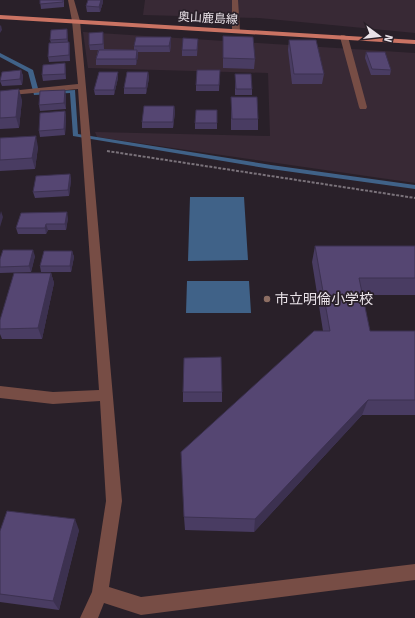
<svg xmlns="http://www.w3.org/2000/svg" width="415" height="618" font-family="'Fira Sans','Noto Sans JP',sans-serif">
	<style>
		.commercial { fill: #382935 }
		.water { fill: #406288 }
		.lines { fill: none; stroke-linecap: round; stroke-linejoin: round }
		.stream { fill: #406288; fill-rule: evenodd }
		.path { stroke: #7a727a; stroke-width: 2; stroke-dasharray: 3 1.5; stroke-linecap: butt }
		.minor { fill: #774d45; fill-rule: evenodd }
		.major { fill: #ca7363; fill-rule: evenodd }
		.wall { fill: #493c62 }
		.shaded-wall { fill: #3c3150 }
		.building { fill: #554672; stroke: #3c3150 }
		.education-dot { fill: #8d6e63; stroke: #292029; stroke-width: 1.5 }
		.labels { text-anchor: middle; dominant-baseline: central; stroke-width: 3.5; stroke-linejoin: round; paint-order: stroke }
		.far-street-label { font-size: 12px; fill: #e9e2e8; stroke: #292029 }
		.poi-label { font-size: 14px; fill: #e9e2e8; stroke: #292029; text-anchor: start }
	</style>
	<rect width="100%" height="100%" fill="#292029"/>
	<!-- commercial -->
	<path class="commercial" d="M145,0h270v33l-156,-15 -116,-3z
		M83,32l332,21v130l-318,-46 -2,-5 175,4 -2,-63 -180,-5z"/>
	<!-- water -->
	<path class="water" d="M190,197h54l4,63 -60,1z
		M187,281h62l2,32h-65z"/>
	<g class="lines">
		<!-- stream -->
		<path class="stream" d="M0,53l33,17 6,22 36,-2 3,44 193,31 144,20v4l-144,-20 -198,-33 -3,-43 -36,2 -6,-23 -28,-15z"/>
		<!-- path -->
		<path class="path" d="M107,151l308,47"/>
		<!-- minor -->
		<path class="minor" d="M68,0h6l6,21 10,111 32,369 -13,86 32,10 274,-33v16l-274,35 -37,-12 -6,15h-18l12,-26 14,-91 -6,-100 -47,3 -53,-6v-12l53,6 46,-2 -21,-301 -78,7v-4l78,-8 -6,-63z
			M232,0h6l2,31 -4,2 -4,-2z
			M341,35h3l4,2 19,70 -1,2h-6l-1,-2 -19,-70z"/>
		<!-- major -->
		<path class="major" d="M0,15l415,25v4l-415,-25z"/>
	</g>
	<!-- wall -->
	<path class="wall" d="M40,0h24v7l-23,2z
		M103,2l-3,10h-13l-1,-6z
		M103,32l1,17 30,1v-4l37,-3 -1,9h-32v4l-2,9h-40v-6l2,-9h-8l-1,-5z
		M68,35v7h1l1,5v14l-21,1 -1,-5 3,-14 -1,-3z
		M223,36l32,23 -1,10 -31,-1z
		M198,39l-1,17h-15v-6z
		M289,40l35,34 -2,10h-30l-4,-34z
		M366,52l25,18 -1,5h-19l-6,-17z
		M66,69v10l-23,2 -1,-6z
		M21,70l2,6 -1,9 -20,1 -2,-5z
		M220,70l-1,21h-23v-6z
		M118,72v6l-4,17h-19l-1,-5z
		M148,72l1,6 -3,16h-22v-6z
		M235,74l17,15v6h-17z
		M0,91l22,9 -3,28 -19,1z
		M66,95v14l-26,2 -1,-6z
		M231,97l27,22v11h-27z
		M174,106l1,6 -2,16h-31v-6z
		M217,110v19h-22v-6z
		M65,111l1,6 -1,18 -25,2 -1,-6z
		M0,138l38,9 -3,22 -35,2z
		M70,174l1,6 -2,16 -34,2 -2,-6z
		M68,218l-2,12h-18l-2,4h-28l-2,-6z
		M315,246h100v49h-53l8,36h45v84h-53l-108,117 -69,-2 -1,-13 139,-186 -11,-69z
		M72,251l2,6 -3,15h-30l-1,-6z
		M35,256l-4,16 -31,1v-14z
		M51,273l3,10 -12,56h-40l-2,-5v-14z
		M183,392h39v10h-39z
		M79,530l-20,80 -59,-8v-71z"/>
	<!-- shaded-wall -->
	<path class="shaded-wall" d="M101,0h2v2l-3,10 -1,-5z
		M1,25l1,5 -2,3v-7z
		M67,29l1,6v9l-1,-5z
		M171,37v6l-1,9 -1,-6z
		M69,42l1,5v14l-1,-6z
		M137,50l1,6 -2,9v-6z
		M65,63l1,6v10l-1,-5z
		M21,70l2,6 -1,9 -2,-6z
		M118,72v6l-4,17v-5z
		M148,72l1,6 -3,16v-6z
		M19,89l3,11 -3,28 -3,-11z
		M65,90l1,5v14l-2,-6z
		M174,106l1,6 -2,16v-6z
		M65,111l1,6 -1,18 -1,-6z
		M36,136l2,11 -3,22 -3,-11z
		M70,174l1,6 -2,16 -1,-6z
		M1,211l2,6 -3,10v-12z
		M67,212l1,6 -2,12 -1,-6z
		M46,224l2,6 -2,4 -1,-6z
		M33,250l2,6 -4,16 -2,-6z
		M72,251l2,6 -3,15 -1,-6z
		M51,273l3,10 -12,56 -4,-11z
		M368,400l-6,15 -108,117 1,-13z
		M75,519l4,11 -20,80 -6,-9z"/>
	<!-- building -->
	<path class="building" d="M40,0h23v2l-23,2z
		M88,0h13l-2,7 -13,-1z
		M67,29v10l-17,1 1,-10z
		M103,32v12l-14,1v-12z
		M223,36l30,1 2,22 -32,-1z
		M136,37h35l-2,9h-35z
		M183,38l15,1 -1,11h-15z
		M289,40h27l8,34h-30z
		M69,42v13l-21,2 1,-14z
		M99,50h38l-1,9h-40z
		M366,52h19l6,18 -19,-1z
		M65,63v11l-23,1 1,-10z
		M21,70l-1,9 -20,2 2,-9z
		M197,70h23l-1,15h-23z
		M99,72h19l-4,18h-20z
		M127,72h21l-2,16h-22z
		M235,74h16l1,15h-16z
		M19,89l-3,28 -16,1v-27z
		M65,90l-1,13 -25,2 1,-14z
		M231,97h26l1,22h-26z
		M144,106h30l-1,16h-31z
		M196,110h21v13h-22z
		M65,111l-1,18 -25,2 1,-18z
		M36,136l-4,22 -32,2v-22z
		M70,174l-2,16 -35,2 3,-16z
		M67,212l-2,12h-19l-1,4h-29l5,-15z
		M315,246h100v32h-56l11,53h45v69h-47l-113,119 -71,-2 -3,-65 133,-121h16z
		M3,250h30l-4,16 -29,1v-8z
		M44,251h28l-2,15h-30z
		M14,273h37l-13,55 -38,1v-9z
		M221,357l1,35h-39l1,-34z
		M7,511l68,8 -22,82 -53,-7v-63z"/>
	<!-- markers -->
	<circle class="education-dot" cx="267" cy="299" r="4"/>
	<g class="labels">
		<!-- far-street labels -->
		<g class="far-street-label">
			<text transform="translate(208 18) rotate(3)">奥山鹿島線</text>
		</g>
		<!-- poi labels -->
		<g class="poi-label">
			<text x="275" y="299">市立明倫小学校</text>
		</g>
	</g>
	<!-- north arrow -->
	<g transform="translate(379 36) rotate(105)" stroke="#292029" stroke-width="3" paint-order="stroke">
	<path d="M0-3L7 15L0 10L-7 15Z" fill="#e9e2e8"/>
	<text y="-6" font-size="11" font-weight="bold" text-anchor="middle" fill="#e9e2e8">N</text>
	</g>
</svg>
